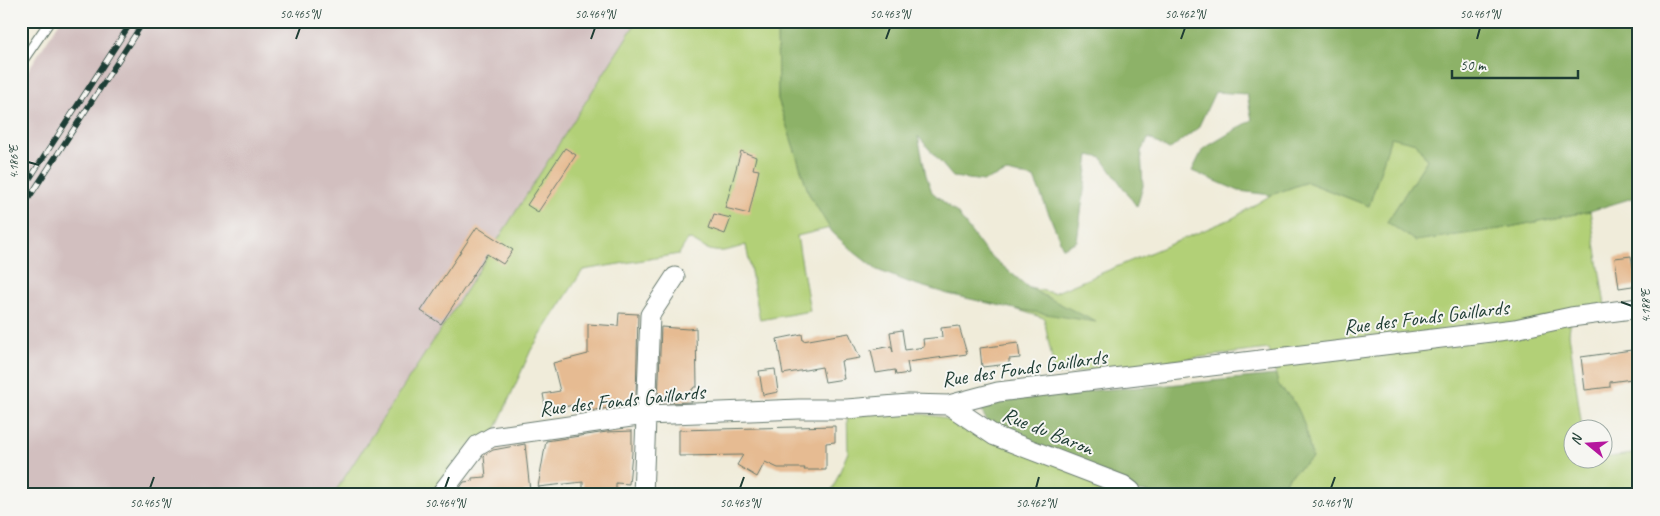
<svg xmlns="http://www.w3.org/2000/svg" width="1660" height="516" font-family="Caveat,sans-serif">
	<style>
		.industrial { fill: #d2bfbf }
		.green { fill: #b2d077; stroke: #688656 }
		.forest { fill: #8db268; stroke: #56784e }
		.building { fill: #e6bb92 }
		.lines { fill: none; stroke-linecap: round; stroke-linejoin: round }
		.lane-casing { stroke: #687a6e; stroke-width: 11 }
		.street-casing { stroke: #687a6e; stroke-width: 21 }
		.lane { stroke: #fff; stroke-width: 9 }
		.street { stroke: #fff; stroke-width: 19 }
		.rail-casing { stroke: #1f3d34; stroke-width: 5.5 }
		.rail { stroke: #f6f6f2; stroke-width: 4; stroke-dasharray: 11; stroke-linecap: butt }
		.ticks { fill: none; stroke: #1f3d34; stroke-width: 2 }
		.labels { text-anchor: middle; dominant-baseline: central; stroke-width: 4; stroke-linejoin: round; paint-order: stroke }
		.street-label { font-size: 21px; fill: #1f3d34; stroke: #f6f6f2 }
		.neatline { fill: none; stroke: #1f3d34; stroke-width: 2 }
		.ticks-label { font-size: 12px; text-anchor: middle; fill: #1f3d34 }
	</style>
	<rect width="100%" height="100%" fill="#f6f6f2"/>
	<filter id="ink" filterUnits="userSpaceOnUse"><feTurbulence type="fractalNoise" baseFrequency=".02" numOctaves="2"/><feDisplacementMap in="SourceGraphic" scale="10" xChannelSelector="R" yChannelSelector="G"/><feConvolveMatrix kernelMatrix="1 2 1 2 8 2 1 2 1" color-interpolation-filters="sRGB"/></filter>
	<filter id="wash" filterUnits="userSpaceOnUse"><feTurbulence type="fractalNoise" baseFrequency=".0096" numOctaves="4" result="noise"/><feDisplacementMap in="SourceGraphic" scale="20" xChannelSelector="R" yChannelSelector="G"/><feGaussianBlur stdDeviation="1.12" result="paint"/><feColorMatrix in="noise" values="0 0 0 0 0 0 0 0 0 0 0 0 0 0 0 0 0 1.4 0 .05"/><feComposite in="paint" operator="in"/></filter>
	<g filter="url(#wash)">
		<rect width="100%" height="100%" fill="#f0ecda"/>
		<!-- industrial -->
		<path class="industrial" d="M60,21h577l-192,302 -112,172h-312v-414z"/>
		<!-- green -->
		<path class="green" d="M637,21h140l1,78 31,95 21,34 -33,8 13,75 -50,9 -14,-75c-11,3 -24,9 -36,5 -8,-2 -14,-9 -22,-11l-9,15 -96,16 -52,80 -39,87 -52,58h-107l112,-172z
			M1391,136l26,7 10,17 -40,62 113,7 90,-18 16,101 -35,5 -2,17 13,94h-10v30h30l37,-5v42h-360l8,-17 25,-20 -18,-57 -16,-15 -2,-11 -8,-26 -213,26 -11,-57 -29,-9 14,-4v-17l25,5 179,-75 38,-23 36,-13 62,24z
			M847,409l63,3 31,5 191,78h-302l18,-43z"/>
		<!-- forest -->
		<path class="forest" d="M777,21h862v175l-49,15 -90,18 -85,12 -28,-19 40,-62 -11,-17 -25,-6 -22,69 -62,-24 -36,13 -32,-4 -47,-20 11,-22 49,-29 -5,-26 -32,-2 -17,36 -29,22 -20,-12 -8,13 2,35 -6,21 -35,-49 -13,-3 -12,86 -14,7 -29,-70 -27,-6 -23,9 -31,-4 -35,-41 8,39 6,17 25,21 28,38 44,37 67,34 -81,-13 -67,-15 -37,-11 -34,-13 -23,-18 -22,-20 -23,-38 -31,-95z
			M1276,375c3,17 8,14 17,26 11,14 15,40 19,57l-25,20 -8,17h-125l-8,-3 -15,-1 -136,-55 -13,-24 2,-9 73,-10 111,-8z"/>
		<g id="blocks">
			<!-- building -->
			<path class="building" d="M565,148l11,7 -38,57 -11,-7z
				M741,151l15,6 -3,12 6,1 -10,44 -24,-6z
				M714,214l17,4 -6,16 -16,-6z
				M477,227l36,23 -10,14 -16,-10 -46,70 -20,-13z
				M1631,256l2,11 6,-1v19l-20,3 -4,-30z
				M619,313l19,1 -2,84 -7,7 -47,7 -2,-8 -34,6 -3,-16 17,-3 -7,-28 35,-9v-30l30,2z
				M959,326l8,28 -60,8 2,11 -13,2 -1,-5 -19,3 -5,-23 20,-4 2,6 -3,-20 12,-2 3,20 19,-3 -1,-8 19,-2 -1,-9z
				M661,327l27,2 8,-1 1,59h-3l-1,2h-1v13l-34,1z
				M849,333l11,25 -19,3 3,18 -19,3 -3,-15 -39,7 -6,-35 25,-5 1,7z
				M1018,343l2,15 -11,1v5l-27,3 -2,-19z
				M1639,349v29l-29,4v5l-25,3 -4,-33z
				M775,369l3,23 -15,3 -4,-24z
				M835,426v16l-9,1v27h-22l1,-2h-27l-13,-6 -8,15 -20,-12 6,-10 -64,1v-26z
				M632,431v22l-3,31 -13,-1v7h-33v-8l-45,5 8,-46 61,-9z
				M525,444l5,47h-6v3l-14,1h-50l-1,-6 5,-7 8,-1v-3l14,-1 -2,-21 2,-2 7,-4z"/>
		</g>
	</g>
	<g filter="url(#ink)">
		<use href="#blocks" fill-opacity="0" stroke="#687a6e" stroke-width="1"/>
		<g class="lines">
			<defs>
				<path id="lane" d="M21,63l29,-42"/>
				<path id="street" d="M949,405l46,31 128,49 8,6 1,4
					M440,495l38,-50 14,-8 153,-22 154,-6h48l62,-5 40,1 49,-13 517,-63 56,-12 68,-9
					M643,495l7,-180 25,-38"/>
			</defs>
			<!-- lane casing -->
			<use href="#lane" class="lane-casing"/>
			<!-- street casing -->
			<use href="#street" class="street-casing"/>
			<!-- lane -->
			<use href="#lane" class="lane"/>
			<!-- street -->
			<use href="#street" class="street"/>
			<defs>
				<path id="rail" d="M21,192l111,-171
					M21,210l123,-189"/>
			</defs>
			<!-- rail casing -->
			<use href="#rail" class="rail-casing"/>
			<!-- rail -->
			<use href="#rail" class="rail"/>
		</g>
	</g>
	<!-- ticks -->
	<path class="ticks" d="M296,39l4,-11M591,39l4,-11M886,39l4,-11M1181,39l4,-11M1477,39l3,-11M28,162l11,3M1621,302l11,4M150,488l4,-11M445,488l4,-11M740,488l4,-11M1036,488l3,-11M1331,488l4,-11"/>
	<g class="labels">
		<!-- street labels -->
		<g class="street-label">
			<text transform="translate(1426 317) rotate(-7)">Rue des Fonds Gaillards</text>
			<text transform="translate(1024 368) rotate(-8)">Rue des Fonds Gaillards</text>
			<text transform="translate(622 400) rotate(-6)">Rue des Fonds Gaillards</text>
			<text transform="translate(1048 431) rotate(22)">Rue du Baron</text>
		</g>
	</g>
	<!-- margin -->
	<rect width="1660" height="516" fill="none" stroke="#f6f6f2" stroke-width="55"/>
	<!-- north arrow -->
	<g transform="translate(1588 444) rotate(288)"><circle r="24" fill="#f6f6f2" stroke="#a0aca6"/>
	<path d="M0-4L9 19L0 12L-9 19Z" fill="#b5179e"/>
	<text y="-8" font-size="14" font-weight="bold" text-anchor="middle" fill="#1f3d34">N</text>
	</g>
	<!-- scale -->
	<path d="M1452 70v8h126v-8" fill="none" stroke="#1f3d34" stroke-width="2.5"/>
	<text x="1460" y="70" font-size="15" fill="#1f3d34" stroke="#f6f6f2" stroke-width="4" paint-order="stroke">50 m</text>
	<rect x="28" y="28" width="1604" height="460" class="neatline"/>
	<g class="ticks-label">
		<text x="300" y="18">50.465°N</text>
		<text x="595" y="18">50.464°N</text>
		<text x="890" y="18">50.463°N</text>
		<text x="1185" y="18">50.462°N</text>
		<text x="1480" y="18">50.461°N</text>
		<text transform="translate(14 162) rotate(-90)" y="4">4.186°E</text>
		<text transform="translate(1646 306) rotate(-90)" y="4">4.188°E</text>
		<text x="150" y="507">50.465°N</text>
		<text x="445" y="507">50.464°N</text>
		<text x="740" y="507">50.463°N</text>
		<text x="1036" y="507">50.462°N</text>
		<text x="1331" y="507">50.461°N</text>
	</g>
</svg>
